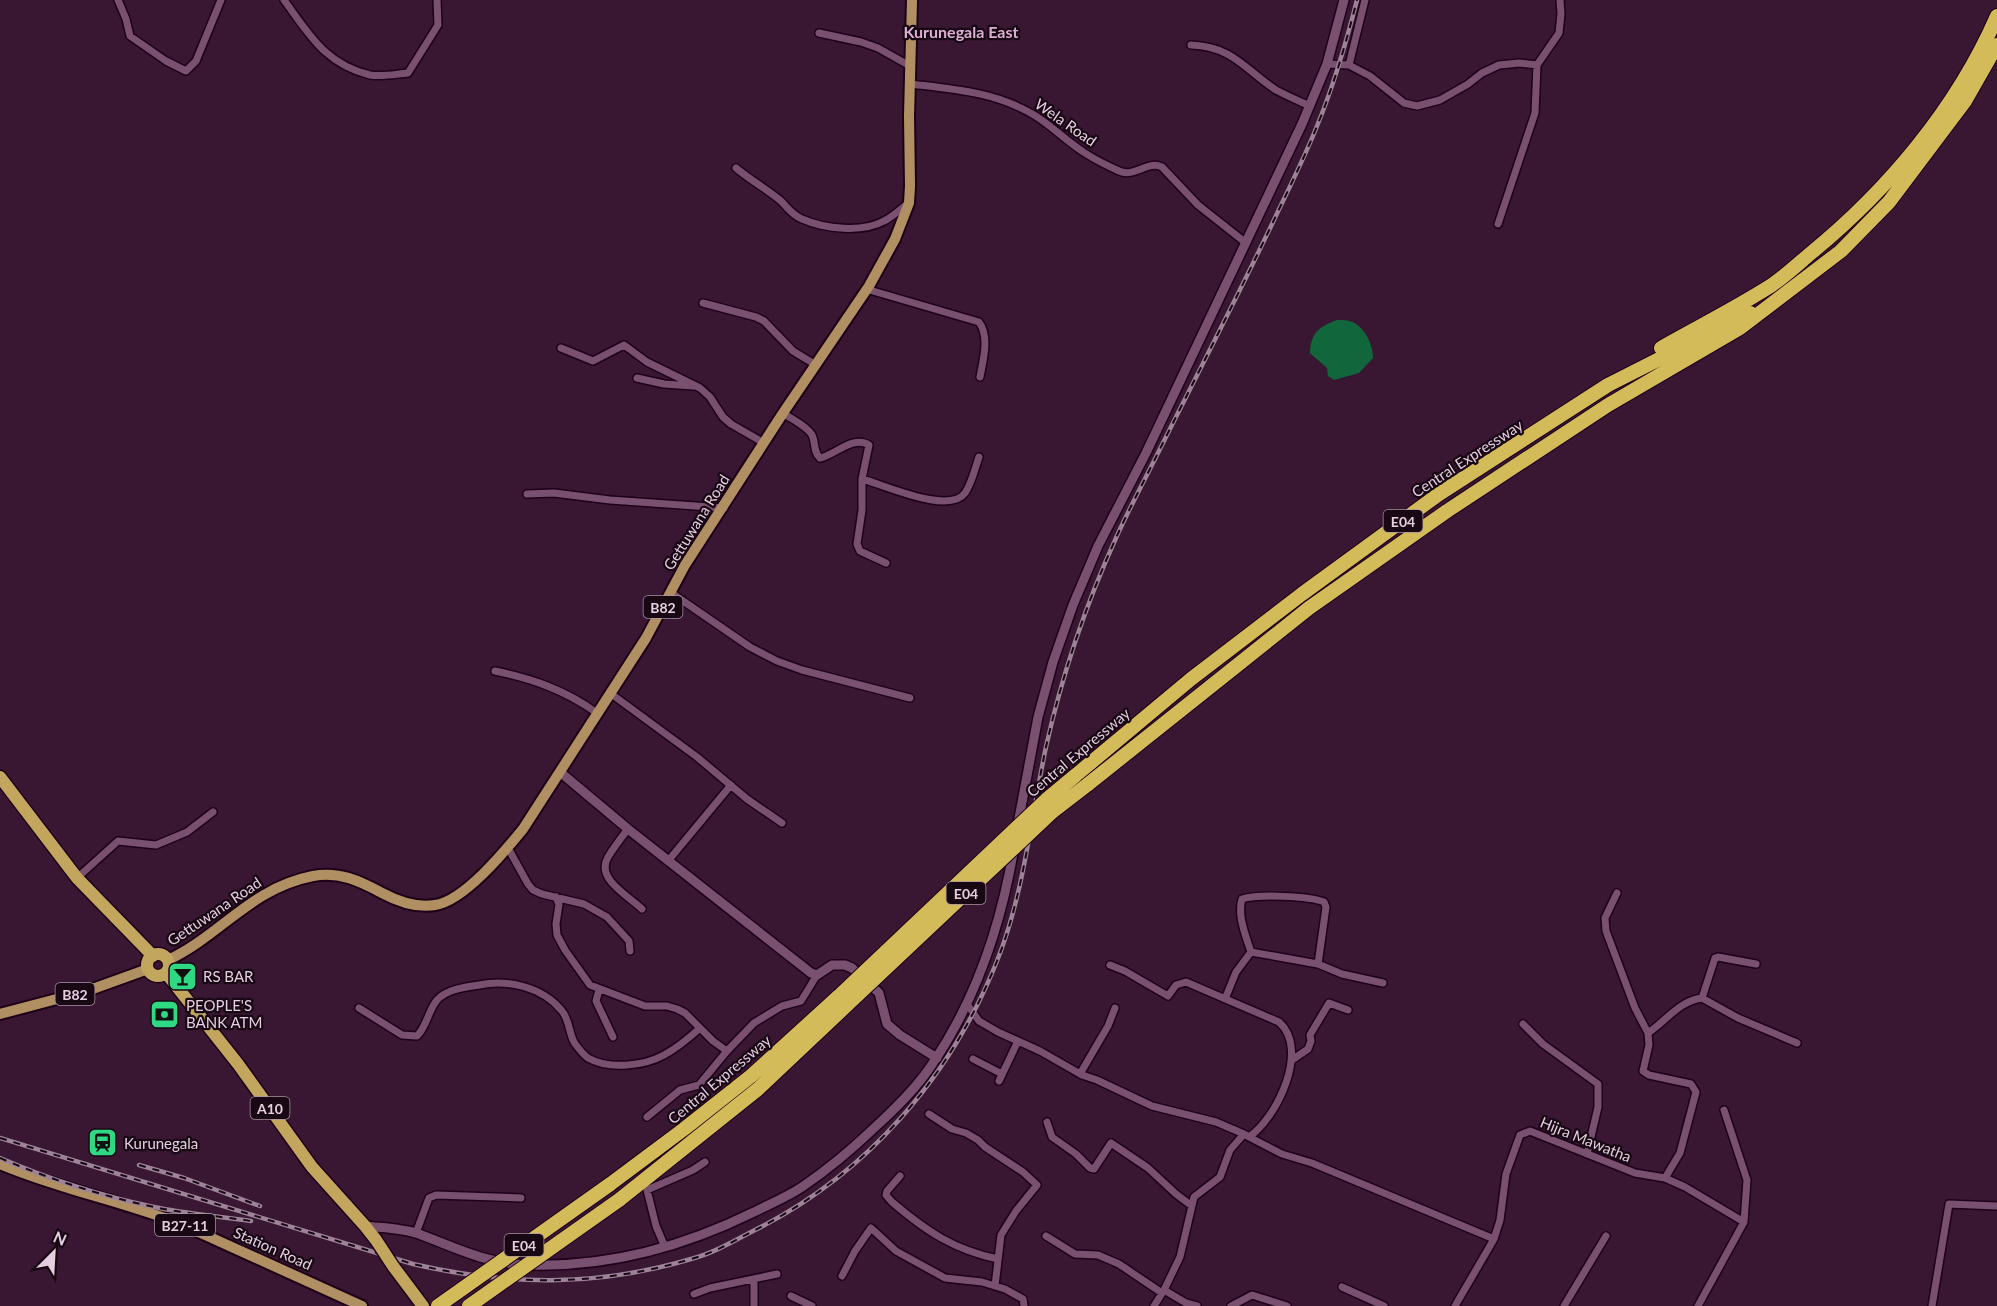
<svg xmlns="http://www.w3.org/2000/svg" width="1997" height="1306" font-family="Lato,sans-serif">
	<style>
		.forest { fill: #11673b }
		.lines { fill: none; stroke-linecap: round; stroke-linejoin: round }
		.minor-casing { stroke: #1e0119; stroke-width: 10 }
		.tertiary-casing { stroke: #1e0119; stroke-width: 12 }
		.primary-casing { stroke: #1e0119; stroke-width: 14 }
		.trunk-casing { stroke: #1e0119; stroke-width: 15 }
		.motorway-casing { stroke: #1e0119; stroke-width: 16 }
		.minor { stroke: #79506f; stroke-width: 7 }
		.tertiary { stroke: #79506f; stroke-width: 9 }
		.primary { stroke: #b09062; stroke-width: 10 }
		.trunk { stroke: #c2a65e; stroke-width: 12 }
		.motorway { stroke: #d4bb59; stroke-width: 14 }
		.rail-casing { stroke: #9e8398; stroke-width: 4.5 }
		.rail { stroke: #170814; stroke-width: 2; stroke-dasharray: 7; stroke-linecap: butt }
		.trunk-bridge-casing { stroke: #1e0119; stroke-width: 15; stroke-linecap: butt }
		.motorway-bridge-casing { stroke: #1e0119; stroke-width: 16; stroke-linecap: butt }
		.trunk-bridge { stroke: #c2a65e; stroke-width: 12 }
		.motorway-bridge { stroke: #d4bb59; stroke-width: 14 }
		.labels { text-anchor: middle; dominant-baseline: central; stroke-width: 4.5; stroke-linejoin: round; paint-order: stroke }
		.shield { fill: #170814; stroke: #a793a2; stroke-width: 1.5 }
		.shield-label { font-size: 14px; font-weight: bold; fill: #e5cedf }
		.street-label { font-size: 15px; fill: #e5cedf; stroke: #170814 }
		.poi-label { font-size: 15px; fill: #e5cedf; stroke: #170814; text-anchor: start }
		.neighbourhood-label { font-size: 16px; font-weight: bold; fill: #ddafd2; stroke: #170814 }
	</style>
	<rect width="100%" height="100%" fill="#391632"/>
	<!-- forest -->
	<path class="forest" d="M1337,320c5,0 11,0 15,2 13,5 21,23 21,36l-14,15 -25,7 -6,-4 -1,-8 -17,-15c1,-21 9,-26 27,-33z"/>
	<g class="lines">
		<defs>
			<path id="minor" d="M118,0l8,19 4,17 36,25 20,10 10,-10 25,-61
				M284,0c25,34 41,64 86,75 12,2 26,-1 38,-2l30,-48 -1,-25
				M819,33l42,9 17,6 32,18
				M1191,45c43,2 53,24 85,45 11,6 23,11 34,16
				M1327,64l22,1 16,-65
				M1349,65l21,11 34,27 13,3 23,-6 28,-16 14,-11 17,-8 20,-2 18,2
				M910,84c43,5 86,8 124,31 17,10 31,25 48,36 11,8 24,14 37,20 16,7 28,-11 43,-4l36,38 48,38
				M736,168c14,12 31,21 45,33 7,7 11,14 21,18 23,10 60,14 82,2 8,-4 16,-11 23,-17
				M1498,224l37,-111 2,-48 22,-32 2,-19 -1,-14
				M866,289l113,33c11,15 4,38 1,55
				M703,303l53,14 8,4 29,30 23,14
				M561,348l32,13 31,-16 23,17 53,26 10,9 13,20 8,7 33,19
				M637,378l27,6 29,2
				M783,413c8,6 24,13 29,22 4,8 1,17 8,23 15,-3 33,-23 49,-13l-7,34v31l-5,34 3,7 26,12
				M862,479c23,6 87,36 103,14 7,-10 10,-25 14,-36
				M527,494l27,-1 56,7 114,8
				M670,592l80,55 27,14 25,9 108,28
				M495,671c38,8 70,19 102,42
				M610,693l87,64 50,42 35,24
				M628,829c-7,9 -14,18 -20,28 -13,22 21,39 34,52
				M508,848l20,36 5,6 9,4 42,10 23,13 22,24 1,10
				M668,861l63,-76
				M77,878l41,-37 38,4 31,-13 26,-20
				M1617,893l-12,25 1,13 29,77 13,25 1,12 -6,26 6,4 42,9 5,8 -16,61 -15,25
				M556,897l3,7 -3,20 1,11 8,15 25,35 55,21h22l10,3 8,4 28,28 14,10
				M1251,952c-5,-16 -14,-36 -9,-53 16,-5 67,-3 82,3l2,5 -8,57
				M1110,965l15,6 43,25 8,-11 10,-3 93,40c31,27 -2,96 -30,115l-5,-3 -14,16 -10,27 -26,20 -14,60 -16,33 -10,16
				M599,990l-3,11 17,36
				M1702,998l13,-40 3,-1 38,7
				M1225,999l11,-27 15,-20 67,12 24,10 41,9
				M967,1004l12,17 19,11 42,19 42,24 15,5 55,26 64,16 28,12
				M359,1008l43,27 15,1c10,-10 11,-25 20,-36 10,-11 29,-13 42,-15 29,-6 64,2 83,26 8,9 7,26 14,34 3,4 8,10 12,13 21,12 56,8 76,-3 13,-7 25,-17 36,-27
				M1523,1024l20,20 55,40v23l-11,47
				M1648,1033c18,-12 31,-32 54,-35l36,20 59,25
				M973,1059l29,15
				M1292,1060l16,-11 3,-8 -1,-6 19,-32 19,7
				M1080,1074l28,-48 7,-18
				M999,1081l19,-40
				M929,1114l23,15 14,4 12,7 7,7 38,25 14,13 -21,26 -15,24 -6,51
				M647,1117l33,-27 19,-5 28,-34 27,-28 28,-17 19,-5 16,-26
				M1047,1122l5,15 24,17 14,14 4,1 17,-26 37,25 28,26 16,12
				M1249,1137l33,17 30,9 182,76
				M900,1176l-13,15 -1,4 6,7c34,29 62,48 106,57
				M416,1233l13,-35 7,-3 85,3
				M1046,1236l29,18 23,1 21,9 43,29
				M665,1247l-9,-21 -9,-36 46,-20 12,-8
				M842,1276l13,-25 16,-23 25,23 49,27 37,4 23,7 18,10 1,7
				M754,1279v27
				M1342,1287l42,19
				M1164,1290l22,13 11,3
				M694,1294l16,-6 67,-14
				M791,1296l21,10
				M1231,1306l21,-11 35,11
				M1455,1306l39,-67 6,-19 6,-46 14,-39 10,-4 105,42 30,5 20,9 59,35
				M1564,1306l42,-70
				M1698,1306l46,-84 3,-42 -23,-70
				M1932,1306l17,-102 48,2"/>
			<path id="tertiary" d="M560,772l68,57 183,144 6,2 15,-10h13l7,3 27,25 8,31 13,11 37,23
				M1017,829l21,-112 15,-55 20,-57 25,-59 48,-93 156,-329 25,-60 17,-64
				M365,1226c17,2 37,2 54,8 40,15 67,30 112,31 78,2 154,-19 223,-53 16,-8 33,-15 48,-25 25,-17 48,-36 70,-57 22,-20 45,-42 61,-67 44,-65 68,-138 81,-215"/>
			<path id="primary" d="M168,960c53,-25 83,-72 145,-84 26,-5 47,5 69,17 15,8 35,15 53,12 29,-4 70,-54 88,-76l123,-191 39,-73 98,-152 86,-127 26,-47 14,-36 1,-17 -1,-70 3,-116
				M0,1014l87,-23 61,-22
				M0,1164c59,25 122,37 181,60l181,82"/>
			<path id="trunk" d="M0,777l77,101 76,78
				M147 965a11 11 0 1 1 22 0a11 11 0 1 1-22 0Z
				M166,973l72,91 74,103 53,59 11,14
				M393,1266l30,40"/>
			<path id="motorway" d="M1661,348c37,-21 75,-40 111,-63 13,-9 26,-21 39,-32 77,-63 146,-145 186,-237
				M1076,775l115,-96 111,-85 137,-100 169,-109 142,-72
				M1087,785l222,-177 138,-97 161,-106 132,-77 101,-77 48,-49 76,-101 32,-56
				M609,1185l75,-56 67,-53 88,-80
				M619,1200l139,-111 90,-85"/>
		</defs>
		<!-- minor casing -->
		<use href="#minor" class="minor-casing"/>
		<!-- tertiary casing -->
		<use href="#tertiary" class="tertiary-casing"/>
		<!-- primary casing -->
		<use href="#primary" class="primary-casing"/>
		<!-- trunk casing -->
		<use href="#trunk" class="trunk-casing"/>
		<!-- motorway casing -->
		<use href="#motorway" class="motorway-casing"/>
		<!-- minor -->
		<use href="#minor" class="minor"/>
		<!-- tertiary -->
		<use href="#tertiary" class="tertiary"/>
		<!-- primary -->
		<use href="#primary" class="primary"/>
		<!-- trunk -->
		<use href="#trunk" class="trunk"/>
		<!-- motorway -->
		<use href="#motorway" class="motorway"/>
		<defs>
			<path id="rail" d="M0,1138l413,126c95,22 184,23 278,-5 23,-6 43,-18 64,-29 112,-56 196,-153 242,-269 27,-67 34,-144 49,-214 16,-72 40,-143 70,-209 12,-27 26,-53 39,-79 39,-79 80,-157 118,-237 15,-32 31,-63 44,-96 17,-41 29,-83 40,-126
				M0,1158c49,21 102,38 154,49 32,7 65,9 97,14
				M139,1165l45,13 76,28"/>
		</defs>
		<!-- rail casing -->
		<use href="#rail" class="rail-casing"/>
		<!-- rail -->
		<use href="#rail" class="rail"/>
		<defs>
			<path id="trunk-bridge" d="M376,1240l17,26"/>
			<path id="motorway-bridge" d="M839,996l207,-196 30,-25
				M848,1004l204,-192 35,-27
				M438,1306l171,-121
				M469,1306l150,-106"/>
		</defs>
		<!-- trunk-bridge casing -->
		<use href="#trunk-bridge" class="trunk-bridge-casing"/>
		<!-- motorway-bridge casing -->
		<use href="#motorway-bridge" class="motorway-bridge-casing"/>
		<!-- trunk-bridge -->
		<use href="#trunk-bridge" class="trunk-bridge"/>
		<!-- motorway-bridge -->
		<use href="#motorway-bridge" class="motorway-bridge"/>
	</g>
	<!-- icons -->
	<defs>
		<symbol id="bar-square" viewBox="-11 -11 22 22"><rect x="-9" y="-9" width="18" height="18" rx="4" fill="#2fd883" stroke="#170814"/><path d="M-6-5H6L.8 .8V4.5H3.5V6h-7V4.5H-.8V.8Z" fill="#111"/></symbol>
		<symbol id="bank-square" viewBox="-11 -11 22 22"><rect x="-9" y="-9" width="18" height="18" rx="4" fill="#2fd883" stroke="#170814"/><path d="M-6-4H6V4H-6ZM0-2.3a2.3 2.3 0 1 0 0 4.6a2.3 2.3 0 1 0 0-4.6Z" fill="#111"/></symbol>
		<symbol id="station-square" viewBox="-11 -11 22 22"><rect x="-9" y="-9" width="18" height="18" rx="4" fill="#2fd883" stroke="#170814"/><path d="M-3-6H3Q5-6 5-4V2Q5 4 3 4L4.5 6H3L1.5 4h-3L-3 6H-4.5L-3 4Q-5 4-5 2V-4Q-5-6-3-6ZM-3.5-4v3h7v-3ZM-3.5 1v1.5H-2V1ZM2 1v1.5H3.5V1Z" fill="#111"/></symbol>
	</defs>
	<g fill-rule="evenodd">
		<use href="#bar-square" x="166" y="960" width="33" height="33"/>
		<use href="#bank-square" x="148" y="998" width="33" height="33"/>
		<use href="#station-square" x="86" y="1126" width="33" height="33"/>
	</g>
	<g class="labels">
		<!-- shield labels -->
		<g class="shield">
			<rect x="1383.5" y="510" width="39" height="22" rx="4.5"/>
			<rect x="643.5" y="596" width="39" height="22" rx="4.5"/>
			<rect x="946.5" y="882" width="39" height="22" rx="4.5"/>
			<rect x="55.5" y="983" width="39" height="22" rx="4.5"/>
			<rect x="250.5" y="1097" width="39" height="22" rx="4.5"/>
			<rect x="155" y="1214" width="60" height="22" rx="4.5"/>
			<rect x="504.5" y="1234" width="39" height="22" rx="4.5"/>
		</g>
		<g class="shield-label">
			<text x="1403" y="521">E04</text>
			<text x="663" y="607">B82</text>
			<text x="966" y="893">E04</text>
			<text x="75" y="994">B82</text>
			<text x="270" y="1108">A10</text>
			<text x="185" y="1225">B27-11</text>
			<text x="524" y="1245">E04</text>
		</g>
		<!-- street labels -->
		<g class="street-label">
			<text transform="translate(1066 122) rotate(35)">Wela Road</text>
			<text transform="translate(1467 458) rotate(-33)">Central Expressway</text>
			<text transform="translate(696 522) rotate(-58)">Gettuwana Road</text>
			<text transform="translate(1078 752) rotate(-40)">Central Expressway</text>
			<text transform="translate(214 911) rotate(-34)">Gettuwana Road</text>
			<text transform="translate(719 1079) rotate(-40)">Central Expressway</text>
			<text transform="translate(1586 1139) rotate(22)">Hijra Mawatha</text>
			<text transform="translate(273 1248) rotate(24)">Station Road</text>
		</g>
		<!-- poi labels -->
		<g class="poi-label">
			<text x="203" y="976">RS BAR</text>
			<text x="186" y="1005">PEOPLE'S<tspan x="186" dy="17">BANK ATM</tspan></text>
			<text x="124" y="1143">Kurunegala</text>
		</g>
		<!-- neighbourhood labels -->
		<g class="neighbourhood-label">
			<text x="961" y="31">Kurunegala East</text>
		</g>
	</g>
	<!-- north arrow -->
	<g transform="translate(54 1252) rotate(24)" stroke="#170814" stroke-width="4.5" paint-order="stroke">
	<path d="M0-4.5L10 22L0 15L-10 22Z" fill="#e5cedf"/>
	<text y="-9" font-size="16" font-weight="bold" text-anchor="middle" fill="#e5cedf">N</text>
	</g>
</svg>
